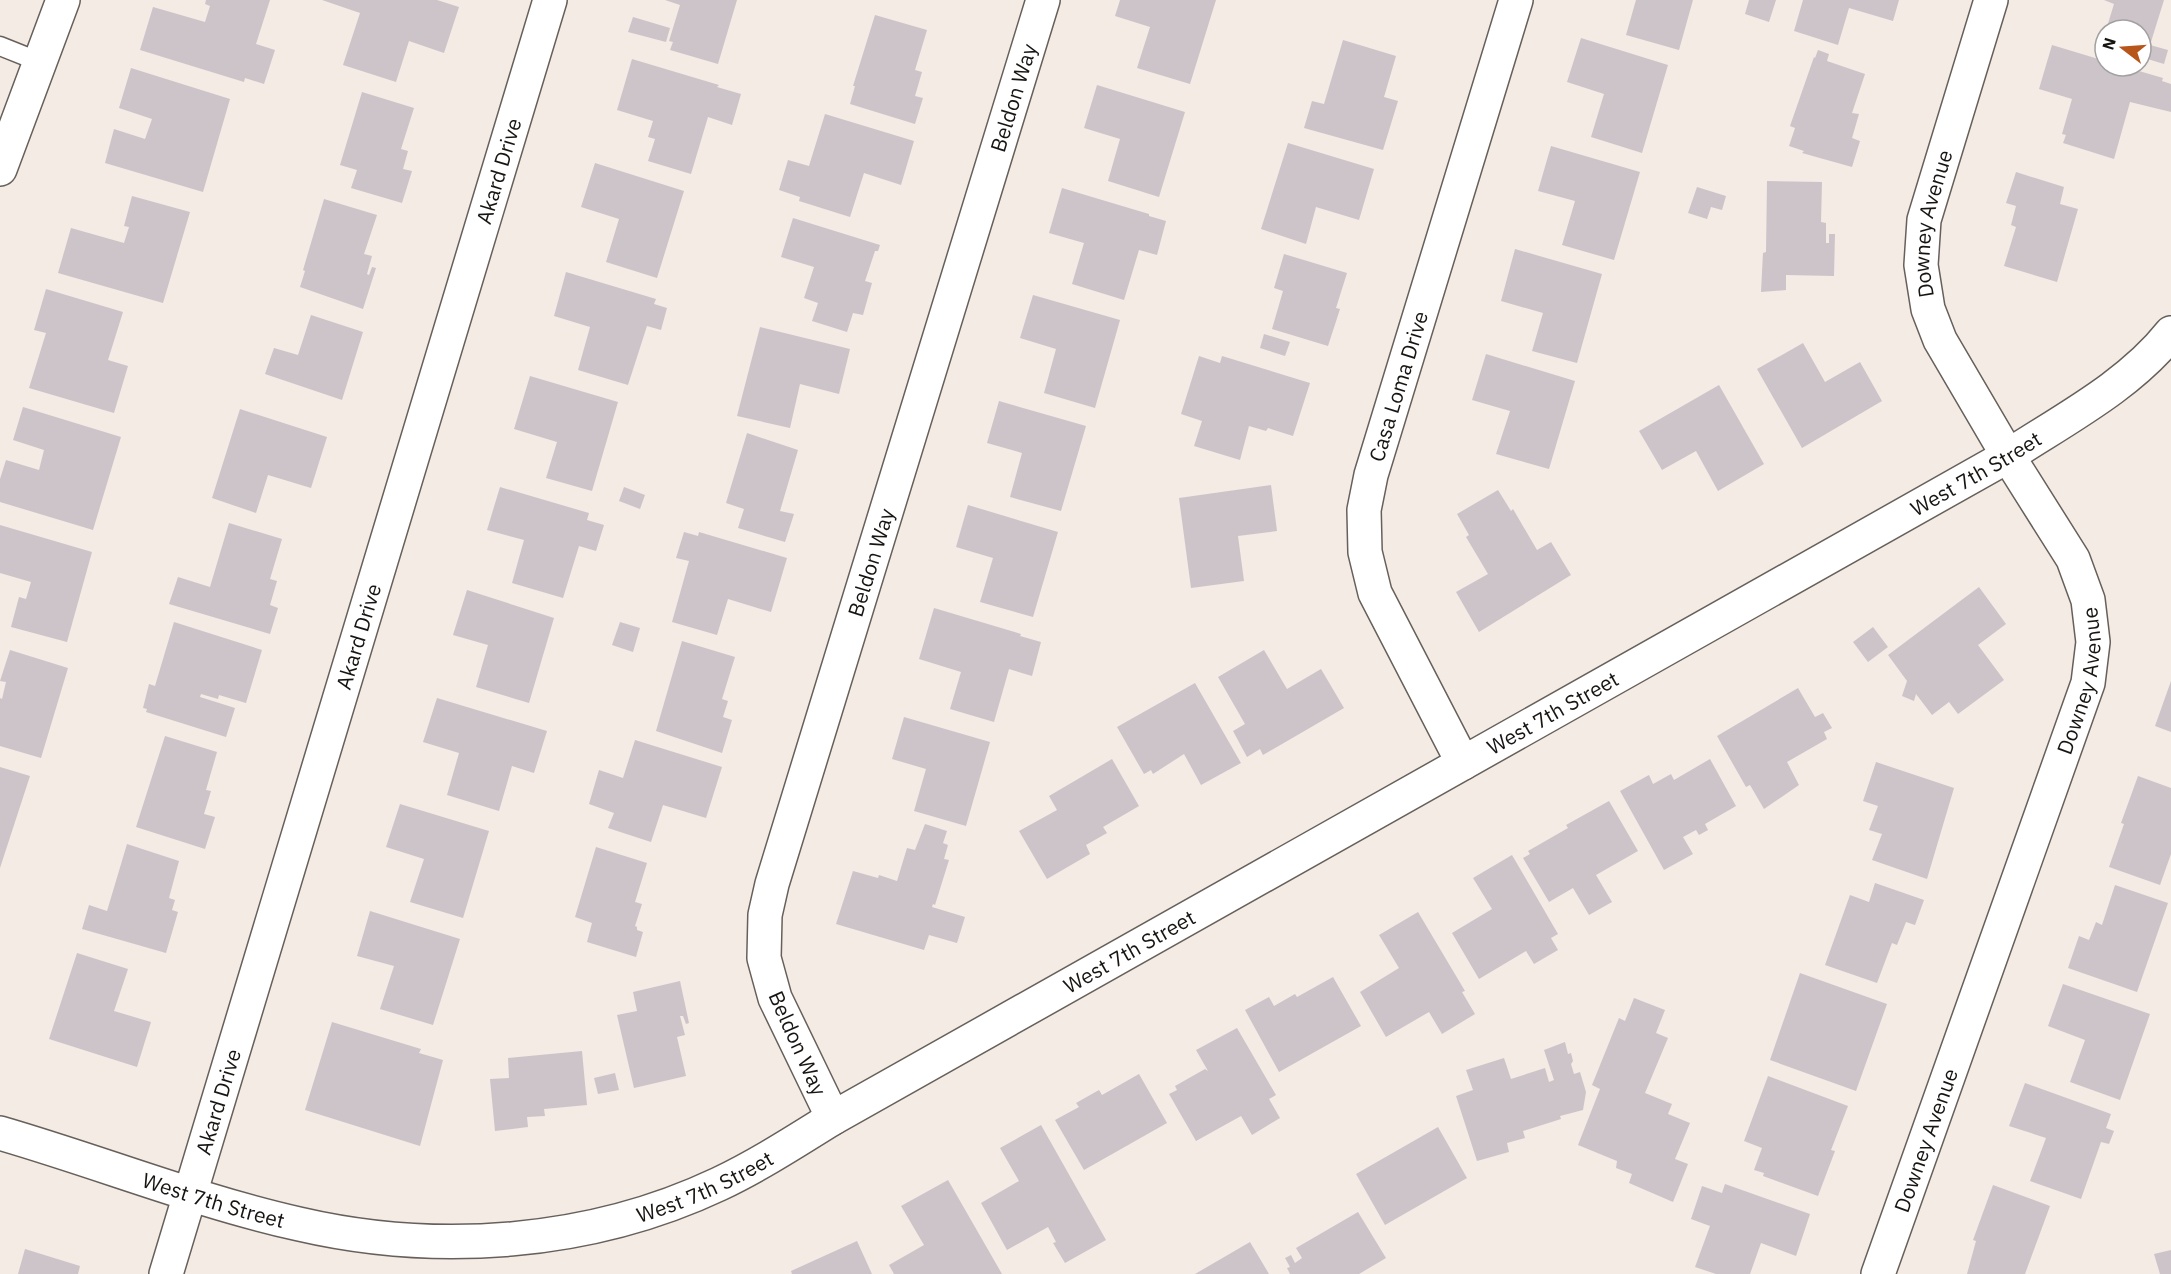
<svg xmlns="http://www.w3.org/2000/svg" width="2171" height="1274" font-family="'IBM Plex Sans',sans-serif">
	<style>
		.building { fill: #cdc4ca }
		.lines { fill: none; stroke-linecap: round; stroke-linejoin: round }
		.lane-casing { stroke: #67605a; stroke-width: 21 }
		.street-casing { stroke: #67605a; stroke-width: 36 }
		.secondary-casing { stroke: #67605a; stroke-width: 36 }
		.lane { stroke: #fff; stroke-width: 18 }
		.street { stroke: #fff; stroke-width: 33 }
		.secondary { stroke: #fff; stroke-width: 33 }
		.labels { text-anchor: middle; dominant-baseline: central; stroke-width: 4.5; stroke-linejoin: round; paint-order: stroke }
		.street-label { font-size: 21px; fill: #171512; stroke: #fff }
	</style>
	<rect width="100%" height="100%" fill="#f3ebe4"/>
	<!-- building -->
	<path class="building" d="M206,0h64l-14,44 19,6 -11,34 -19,-6 -1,4 -104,-32 13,-43 52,15 5,-16 -5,-2z
		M322,0h115l22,7 -15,46 -35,-12 -13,41 -53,-17 17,-52z
		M665,0h72l-19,64 -48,-14 3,-8 -4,-1 11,-36z
		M1120,0h96l-26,84 -53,-16 13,-41 -35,-11z
		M1636,0h57l-14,50 -53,-15z
		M1749,0h27l-7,22 -24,-8z
		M1803,0h96l-6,21 -44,-13 -11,37 -44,-14z
		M2104,0h60l-14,45 18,5 -4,14 -23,-7v-27h-35l8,-26z
		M875,15l52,15 -12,40 7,2 -7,24 8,2 -8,26 -65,-20 5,-18h-2z
		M633,17l37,11 -4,14 -38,-10z
		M1581,38l87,27 -26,88 -51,-16 13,-43 -37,-12z
		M1343,40l53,16 -12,41 14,4 -15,49 -79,-22 8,-27 12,3z
		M2052,45l53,16v5h17l41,12 -1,3 9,3v28l-41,-10 -16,57 -51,-16 3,-8 -4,-1 10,-35 -33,-10z
		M1818,50l11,4 -2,7 38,13 -13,39 7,1 -7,24 8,3 -8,26 -50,-14 2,-2 -15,-5 6,-18 -5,-2 24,-69 1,1z
		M632,59l87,26 -2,2 24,7 -9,31 -24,-8 -17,57 -43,-13 7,-22 -7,-2 5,-16 -36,-11z
		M131,68l99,31 -27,93 -98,-29 9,-34 31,10 7,-20 -33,-11z
		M1097,85l88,27 -26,85 -51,-16 12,-42 -36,-11z
		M362,92l52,16 -13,41 7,2 -5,18 9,2 -10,32 -51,-15 6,-18 -17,-5z
		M825,114l89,27 -13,44 -37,-12 -14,44 -51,-16 1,-4 -21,-7 9,-30 21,6z
		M1288,143l86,26 -15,51 -43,-13 -10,37 -45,-15z
		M1551,146l89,26 -26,88 -52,-15 13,-44 -37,-10z
		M595,163l89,28 -27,87 -51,-16 13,-43 -38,-12z
		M2016,172l48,15 -4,17 18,5 -21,73 -53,-16 12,-39 -5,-2 5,-19 -10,-3z
		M1767,181l55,1 -1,40 5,1v20h3v-9h6l-1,42 -48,-1v15l-25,2 2,-39 3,-1z
		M1697,187l29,9 -4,14 -11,-3 -4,12 -19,-6z
		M1062,188l87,26v2l17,5 -9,34 -18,-5 -15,50 -52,-16 12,-41 -35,-10z
		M132,196l58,16 -27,91 -105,-30 13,-45 53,15 5,-16 -5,-1z
		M324,199l53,16 -13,39 8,2 -5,18 2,1 3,-8 4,1 -13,41 -63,-22 5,-16 -2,-1z
		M793,218l87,27 -2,6h-3l-10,30 7,2 -9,32 -10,-2 -6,19 -35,-11 6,-18 -14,-5 10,-31 -33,-10z
		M1515,249l87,25 -25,89 -45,-12 11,-38 -42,-12z
		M1284,254l63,19 -11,35 4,1 -12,37 -56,-17 11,-38 -9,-3z
		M566,272l90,27 -2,5 13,4 -6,22 -14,-4 -19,59 -50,-15 12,-43 -36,-11z
		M46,289l77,23 -15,48 20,6 -14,47 -85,-25 17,-55 -12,-3z
		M1033,295l87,25 -25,88 -51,-15 12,-44 -36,-11z
		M311,315l52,17 -21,68 -77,-26 9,-26 24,7z
		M760,327l90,22 -11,45 -39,-10 -10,44 -53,-12z
		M1264,334l26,8 -5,14 -25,-8z
		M1803,343l22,39 35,-20 22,39 -80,47 -45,-79z
		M1486,354l89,27 -26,88 -53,-15 14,-43 -38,-11z
		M1199,356l21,7 2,-7 88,27 -17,53 -25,-8 -2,3 -17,-5 -9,34 -46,-14 8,-25 -21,-7z
		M530,376l88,26 -26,89 -46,-13 11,-36 -43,-13z
		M1719,385l45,79 -46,27 -22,-40 -34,19 -23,-39z
		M999,401l87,25 -25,85 -51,-14 12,-44 -35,-10z
		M23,407l98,30 -28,93 -93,-28v-23l6,-19 33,10 5,-20 -31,-10z
		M240,409l87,28 -16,51 -43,-13 -12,38 -44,-15z
		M747,433l51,17 -18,61 14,3 -9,28 -47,-14 6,-19 -18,-6z
		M1271,485l6,46 -39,5 6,45 -53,7 -12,-90z
		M500,487l89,26 -2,7 17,5 -8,26 -17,-5 -16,52 -51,-15 12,-43 -37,-10z
		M624,487l21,8 -5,14 -21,-8z
		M1498,490l13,21 2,-2 24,41 14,-8 20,33 -92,57 -23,-40 32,-18 -22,-37 3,-2 -12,-21z
		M968,505l90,27 -25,85 -53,-15 13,-44 -37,-11z
		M229,523l53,16 -12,40 7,2 -7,24 8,3 -8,26 -101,-30 9,-27 32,10z
		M0,525l92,27 -25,90 -56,-15 8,-30 7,2 5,-17 -31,-9z
		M684,532l14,4 1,-4 88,26 -16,54 -43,-13 -11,36 -45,-13 17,-61 -13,-3z
		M1979,587l27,37 -28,21 26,35 -46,34 -9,-12 -17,13 -16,-21 -2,7 -12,-5 5,-15 -19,-26z
		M467,590l87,28 -25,85 -53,-16 12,-42 -35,-10z
		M934,608l87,26 -1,2 21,6 -9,34 -23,-7 -15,53 -44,-13 11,-37 -42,-13z
		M174,622l88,28 -16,53 -27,-8 -1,4 -17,-5 -1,3 35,11 -9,29 -80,-25 1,-3 -4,-1 6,-24 6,2z
		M620,622l20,6 -7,24 -21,-7z
		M1873,627l15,20 -20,15 -15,-20z
		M682,641l53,16 -13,42 6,2 -5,16 9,3 -10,33 -66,-22z
		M10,650l58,18 -27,90 -41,-12v-48l2,1 4,-17 -6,-1z
		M1264,650l23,39 34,-20 23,39 -81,47 -3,-6 -13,8 -14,-26 12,-7 -27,-47z
		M2171,681v51l-16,-6z
		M1195,683l46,80 -40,22 -17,-31 -31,20 -2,-4 -7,4 -27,-47z
		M1798,688l17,29 8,-4 9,15 -8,4 3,7 -40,23 12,23 -35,24 -14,-24 -4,2 -29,-51z
		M437,698l110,33 -13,42 -22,-7 -13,45 -52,-16 12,-42 -36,-11z
		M904,717l86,25 -24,84 -52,-15 12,-42 -34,-10z
		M165,736l52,16 -11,38 5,1 -7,23 11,3 -10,32 -69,-22z
		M635,740l87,27 -16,51 -43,-13 -12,37 -43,-14 6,-15 -25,-9 10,-34 24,8z
		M1112,759l27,47 -36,21 4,6 -21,12 4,9 -43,25 -28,-48 38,-21 -8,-14z
		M1710,759l26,47 -31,18 3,6 -9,5 -3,-5 -13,7 10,17 -29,16 -44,-79 29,-16 4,9 18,-10 3,6z
		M1876,762l78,26 -27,91 -55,-19 10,-26 -13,-4 9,-24 -15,-5z
		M0,767l30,9 -30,92z
		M2138,776l33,12v66l-11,31 -51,-18 15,-43 -3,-1z
		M1609,801l29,50 -42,24 16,27 -23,13 -16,-27 -24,14 -26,-44 7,-4 -2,-3 40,-23 -2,-3z
		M400,804l89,27 -26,87 -53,-16 14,-43 -38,-12z
		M925,824l22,7 -4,12 5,2 -4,14 5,1 -14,45 -2,-1 -1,3 33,10 -8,26 -28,-8 -5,15 -88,-26 17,-53 25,7 1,-3 18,6 10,-33 8,2z
		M127,844l52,17 -10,37 6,2 -3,10 6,2 -12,41 -84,-24 7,-24 18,6z
		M596,847l51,16 -12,39 7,2 -7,22 2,1v3l6,2 -7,25 -49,-15 5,-19 -17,-6z
		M1512,855l46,79 -7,4 7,12 -24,14 -8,-13 -47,28 -27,-46 40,-24 -19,-31z
		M1875,883l49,17 -9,25 -9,-3 -9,23 -5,-2 -15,40 -52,-18 25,-70 19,7z
		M2115,885l53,18 -31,89 -69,-24 11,-32 10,4 7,-18 6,3z
		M370,911l90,28 -27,86 -53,-16 14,-43 -37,-10z
		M1418,912l47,79 -3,1 13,22 -33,20 -13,-22 -43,25 -26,-45 39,-24 -20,-33z
		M77,953l51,16 -14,42 37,11 -14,45 -88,-28z
		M1800,973l87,31 -31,87 -86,-31z
		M1333,977l28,49 -82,46 -34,-62 24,-13 5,9 21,-12 2,3z
		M680,981l9,42 -3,1 -3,-8h-3l5,19 -8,2 9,39 -52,12 -17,-73 20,-4 -4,-19z
		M2063,984l87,30 -30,86 -50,-18 15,-42 -37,-14z
		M1634,998l31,12 -9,23 12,5 -23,55 27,11 -4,10 22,9 -15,36 13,5 -15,38 -44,-19 3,-9 -16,-6 1,-7 -39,-16 22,-56 -8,-4 27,-67 6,3z
		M332,1022l89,27 -2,4 24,7 -23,86 -115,-36z
		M1237,1028l39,67 -7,4 11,19 -28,17 -11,-19 -45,25 -27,-47 8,-4 -2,-4 30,-17 3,2 -12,-21z
		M1565,1042l3,12 3,-1 2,8 -2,3 3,10 6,-2 6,20 -3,18 -23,6 1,3 -38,12 2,7 -18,5 2,9 -32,9 -21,-65 17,-6 -7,-20 38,-12 7,21 34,-11 4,14 5,-2 -10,-30z
		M582,1051l5,54 -43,4 1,7 -18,1 1,10 -33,4 -5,-52 19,-1 -1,-20z
		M615,1073l4,17 -21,4 -4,-16z
		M1139,1074l28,49 -83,47 -29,-50 24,-13 -3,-4 23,-13 3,5z
		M1768,1076l80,30 -17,44 4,1 -17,45 -55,-20 1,-3 -10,-3 8,-22 -18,-7z
		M2025,1083l86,31 -5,14 8,3 -5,13 -8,-2 -20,57 -51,-18 16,-43 -37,-12z
		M1041,1125l65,115 -41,23 -12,-20 3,-1 -8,-15 -41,23 -26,-47 38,-22 -19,-33z
		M1438,1127l29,51 -82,47 -29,-51z
		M948,1180l54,94h-108l-5,-9 35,-20 -23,-39z
		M1725,1184l85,30 -14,42 -35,-13 -11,31h-34l-21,-7 15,-41 -19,-7 11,-33 20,7z
		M1993,1185l57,21 -25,68h-58l9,-33 -3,-1z
		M1358,1212l28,46 -27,16h-69l-3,-6 3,-1 -5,-9 6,-3 4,8 7,-5 -6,-10z
		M857,1241l15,33h-80l-1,-3z
		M1250,1242l19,32h-74z
		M25,1249l55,17 -2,8h-60z
		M2171,1250v24h-11l-6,-20z"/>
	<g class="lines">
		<defs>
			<path id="lane" d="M0,46l40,16"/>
			<g id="street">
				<path d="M0,169l63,-169"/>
				<path id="s1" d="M1463,763l-88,-170 -10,-41 -1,-42 7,-35 145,-475"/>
				<path id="s2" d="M833,1118l-58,-120 -11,-40 1,-43 7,-31 271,-884"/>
				<path id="s3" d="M166,1274l384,-1274"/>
				<path id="s4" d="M1878,1274l210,-591 5,-41 -5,-42 -15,-41 -65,-103 -68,-116 -12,-31 -7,-44 3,-45 67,-220"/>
			</g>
			<g id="secondary">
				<path id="s5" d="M0,1133c100,29 197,68 299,91 138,32 291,21 420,-40 40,-19 77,-43 114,-66l1175,-662c55,-36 121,-70 163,-123"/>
			</g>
		</defs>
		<!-- lane casing -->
		<use href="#lane" class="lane-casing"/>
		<!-- street casing -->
		<use href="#street" class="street-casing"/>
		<!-- secondary casing -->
		<use href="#secondary" class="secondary-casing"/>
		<!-- lane -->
		<use href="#lane" class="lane"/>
		<!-- street -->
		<use href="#street" class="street"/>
		<!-- secondary -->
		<use href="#secondary" class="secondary"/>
	</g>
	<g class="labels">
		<!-- street labels -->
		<g class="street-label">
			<text stroke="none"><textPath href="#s2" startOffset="1072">Beldon Way</textPath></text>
			<text stroke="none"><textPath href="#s3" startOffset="1152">Akard Drive</textPath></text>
			<text stroke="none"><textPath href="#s4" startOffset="1131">Downey Avenue</textPath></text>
			<text stroke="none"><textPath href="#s1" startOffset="404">Casa Loma Drive</textPath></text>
			<text stroke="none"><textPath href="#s5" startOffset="2186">West 7th Street</textPath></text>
			<text stroke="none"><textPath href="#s2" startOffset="586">Beldon Way</textPath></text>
			<text stroke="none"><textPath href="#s3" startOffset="666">Akard Drive</textPath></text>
			<text stroke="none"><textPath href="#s4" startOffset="628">Downey Avenue</textPath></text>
			<text stroke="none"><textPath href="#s5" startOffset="1700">West 7th Street</textPath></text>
			<text stroke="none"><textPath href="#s5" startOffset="1214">West 7th Street</textPath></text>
			<text transform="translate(798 1043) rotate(66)">Beldon Way</text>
			<text stroke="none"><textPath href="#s3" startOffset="180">Akard Drive</textPath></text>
			<text stroke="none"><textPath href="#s4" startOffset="142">Downey Avenue</textPath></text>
			<text stroke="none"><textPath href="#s5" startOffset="728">West 7th Street</textPath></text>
			<text stroke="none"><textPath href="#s5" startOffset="224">West 7th Street</textPath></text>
		</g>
	</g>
	<!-- north arrow -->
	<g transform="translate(2123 48) rotate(287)"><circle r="28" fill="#ffffff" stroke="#a2a1a0" stroke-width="1.5"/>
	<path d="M0-4.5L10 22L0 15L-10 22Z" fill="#b7551a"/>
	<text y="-9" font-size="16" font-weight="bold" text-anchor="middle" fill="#171512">N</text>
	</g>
</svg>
